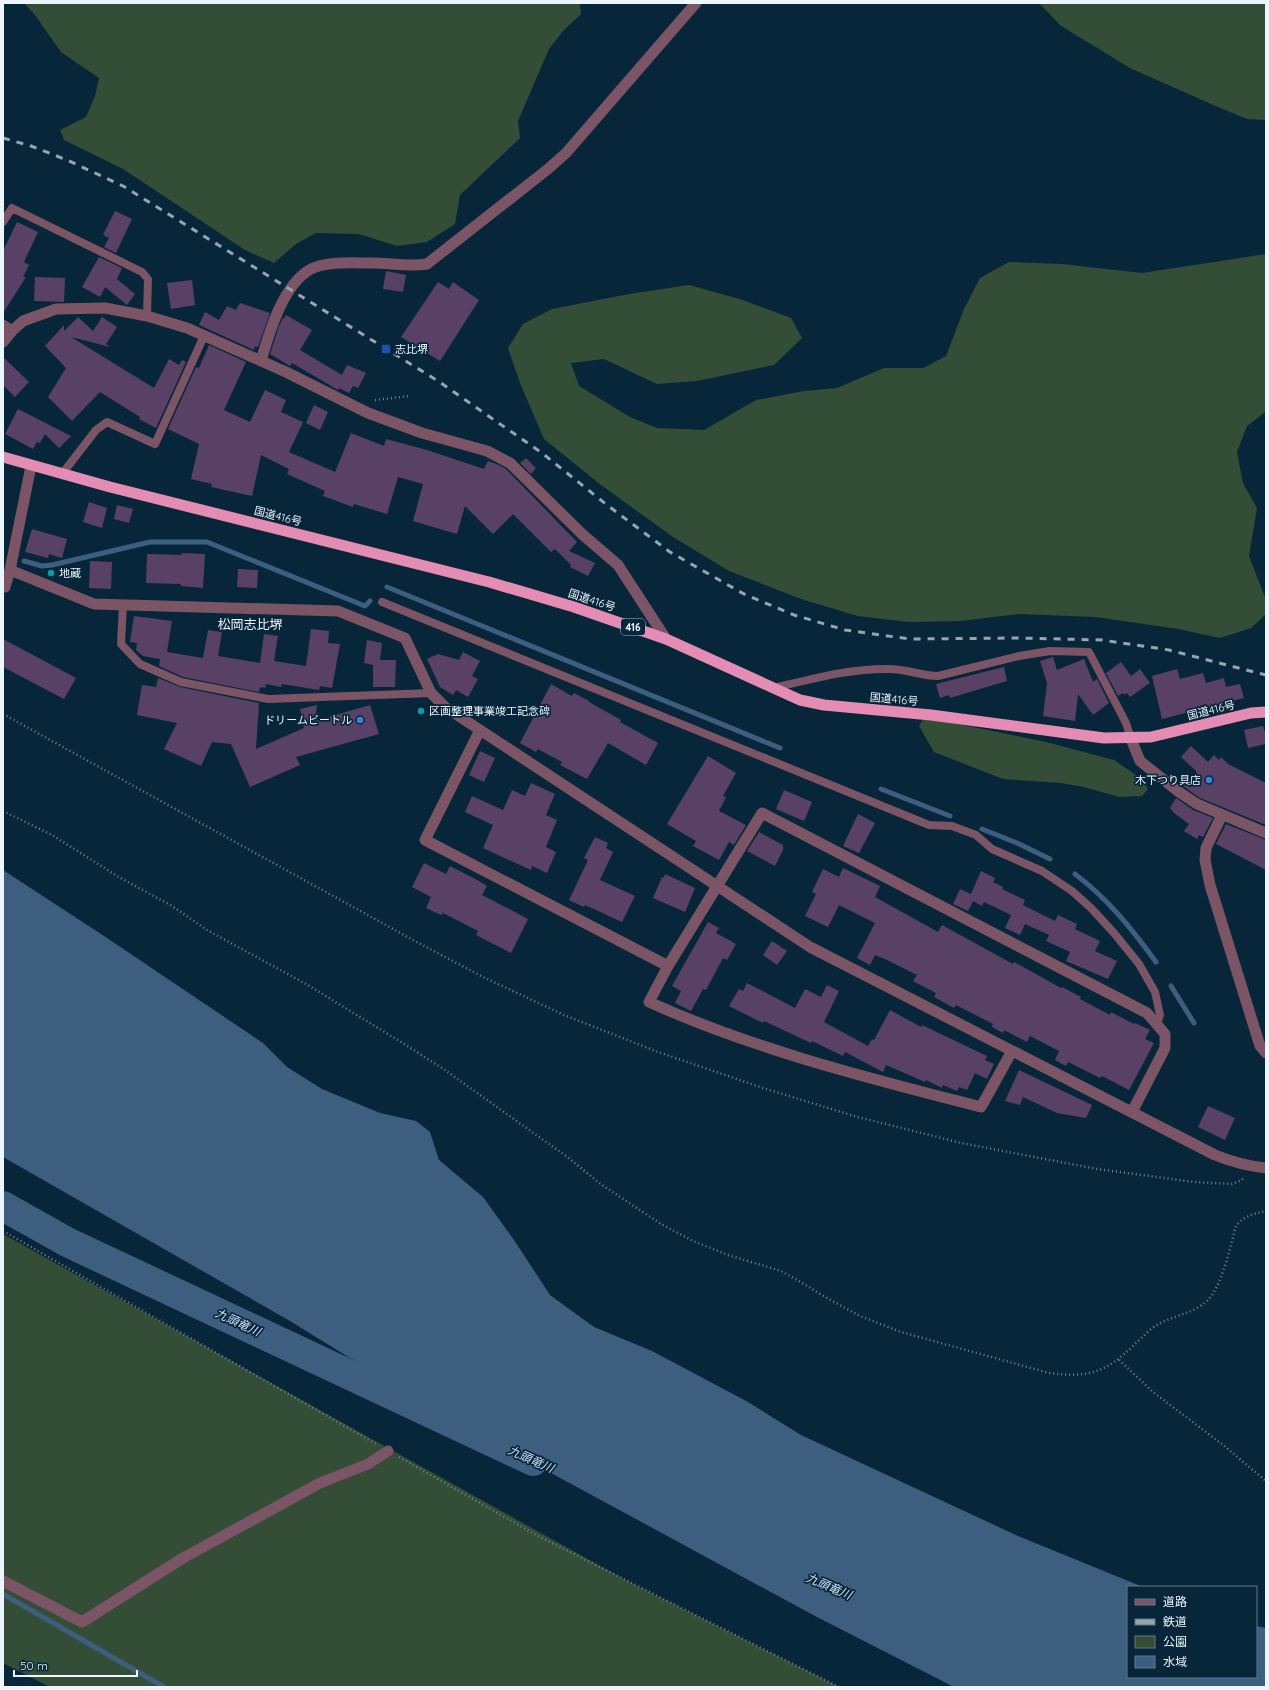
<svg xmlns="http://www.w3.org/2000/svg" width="1269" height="1690" font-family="Quicksand,'Noto Sans JP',sans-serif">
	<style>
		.green { fill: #344d37 }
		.water { fill: #3e5e80 }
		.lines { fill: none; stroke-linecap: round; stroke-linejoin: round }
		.stream { stroke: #3e5e80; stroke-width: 5 }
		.river { stroke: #3e5e80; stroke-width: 30 }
		.building { fill: #594166 }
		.path { stroke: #718593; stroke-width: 2.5; stroke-dasharray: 1 3; stroke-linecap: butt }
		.service { stroke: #7b5465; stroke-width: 8 }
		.minor { stroke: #7b5465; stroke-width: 11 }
		.trunk { stroke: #e48cb4; stroke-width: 11 }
		.rail { stroke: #94a6b2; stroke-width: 3; stroke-dasharray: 7 7; stroke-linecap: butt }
		.transit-dot { fill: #1a4fb4; stroke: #082639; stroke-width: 1.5 }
		.culture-dot { fill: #0f9aa8; stroke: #082639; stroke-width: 1.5 }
		.shop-dot { fill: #3f7fe0; stroke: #082639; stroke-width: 1.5 }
		.labels { text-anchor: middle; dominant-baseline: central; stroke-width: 3.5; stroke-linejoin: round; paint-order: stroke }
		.shield { fill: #082639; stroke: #a8b8c3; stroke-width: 1 }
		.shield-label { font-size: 10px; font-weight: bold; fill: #ecf6fe }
		.poi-label { font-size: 11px; fill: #ecf6fe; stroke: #082639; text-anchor: start }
		.street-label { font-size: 11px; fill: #ecf6fe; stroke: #082639 }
		.water-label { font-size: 12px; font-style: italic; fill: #cfe4fa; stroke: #082639 }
		.quarter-label { font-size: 13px; fill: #ecf6fe; stroke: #082639 }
	</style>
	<rect width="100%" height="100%" fill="#082639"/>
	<!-- green -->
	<path class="green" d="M24,3h556l1,11 -18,17 -14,18 -31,72 2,17 -60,57 -5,29 -28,18 -30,4 -38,-12 -43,-1 -20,11 -22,19 -29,-13 -122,-81 -59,-29 -4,-10 26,-13 9,-21 4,-18 -38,-26 -26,-37z
		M1039,3h227v117l-19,-1 -36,-15 -81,-36 -69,-42z
		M1266,254v156l-2,3 -17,13 -10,26 6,31 14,25 -8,48 17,44v14l-15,14 -31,10 -42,-9 -82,-12 -77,-3 -58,7 -53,1 -50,-6 -57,-17 -72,-28 -56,-34 -72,-52 -57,-46 -24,-56 -12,-35 15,-24 29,-15 77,-15 60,-9 54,15 48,18 11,20 -28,27 -77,16 -40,3 -53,-25 -33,4 8,23 51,31 27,11 47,2 52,-30 48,-9 33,-3 47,-20h39l23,-12 18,-47 16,-31 29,-16 53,2 80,9z
		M924,717l122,25 68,18 29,20 5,9 -6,7 -23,1 -35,-10 -23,-4 -58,-4 -69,-27 -15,-26z
		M3,1234l626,348 210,105h-789l-47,-24z"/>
	<!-- water -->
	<path class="water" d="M3,870l101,66 159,107 24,24 35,22 58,24 36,8 14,11 9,28 44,37 31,43 36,55 44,32 58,24 96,51 53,33 217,101 125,51h-15v90h128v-51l10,2v59h-312l-139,-71 -384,-208 -141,-87 -287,-164z"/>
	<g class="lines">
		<!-- stream -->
		<path class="stream" d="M24,561l18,5 10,-1 98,-23h57l158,64 5,-5
			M387,587l393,161
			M881,789l69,27
			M982,829l35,14 33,16
			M1075,874c33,25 57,55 81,88
			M1171,986l23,37
			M3,1594l161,93"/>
		<!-- river -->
		<path class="river" d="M3,1206l64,36 466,219"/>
	</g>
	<!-- building -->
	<path class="building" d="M115,211l17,8 -16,34 -12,-6 5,-9 -6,-3z
		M17,222l21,10 -14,30 5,3 -6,12h3l-23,36v-62z
		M99,257l23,11 -5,11 18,15 -8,11 -22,-18 -5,10 -18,-10z
		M386,271l20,4 -3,17 -20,-3z
		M35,277l30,1 -1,24 -30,-1z
		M192,280l3,25 -24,4 -4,-26z
		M438,282l11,7 4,-7 26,18 -39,61 -39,-24z
		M240,303l30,10 -12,34 -3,-1 -1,4 -55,-25 6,-13 14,8 8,-14 9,4z
		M286,315l26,15 -12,20 42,25 5,-10 19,8 -8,15 -5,-2 -4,7 -10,-5 -1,2 -46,-27 -2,3 -20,-12 9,-28 4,-8h1z
		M78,317l15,14 9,-14 15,10 -11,17 4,3 -39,-10 83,51 15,-29 10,6 3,-5 4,2 -30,66 -17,-9 1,-2 -40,-25 -28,29 -24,-24 18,-29 -21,-22 19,-21v6z
		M209,345l37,17 -22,48 26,12 15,-32 21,10 -5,12 22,10 -14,30 46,20 16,-39 33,13 2,-7 41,11 57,19 4,-8 11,4 7,4 71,73 -8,9 26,12 -7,13 -18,-9 1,-2 -16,-16 -4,3 -38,-38 -20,20 -28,-28 -8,28 -44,-13 10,-37 -25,-7 -11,37 -33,-10 -1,3 -30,-11 2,-5 -38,-17 2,-5 -28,-14 -9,41 -41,-9 1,-3 -21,-5 8,-35 -31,-15 28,-62 3,1z
		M3,357l26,25 -14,15 -12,-12z
		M314,405l14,7 -8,18 -14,-7z
		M18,409l12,6 41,21 -12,12 -14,-14 -5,9 -3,-1 -4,7 -28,-15z
		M526,458l10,10 -5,6 -11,-11z
		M89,502l18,6 -5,20 -19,-6z
		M117,505l16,4 -4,14 -15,-4z
		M32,529l35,10 -5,19 -13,-4 -1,4 -23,-6z
		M182,553l23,1 -2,34 -22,-2v-2l-35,-1 1,-29 35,1z
		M90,561l22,1 -1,27 -22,-1z
		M238,569l20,1 -1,18 -20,-1z
		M134,616l38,5 -5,31 36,6 5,-28 14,2 -4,24 42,7 4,-29 14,2 -4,25 32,5 5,-37 18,2 -1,12 12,1 -8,44 -12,-2 -1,4 -37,-6 -1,3 -15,-3 -1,4 -5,-1 -1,5 -76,-15 -24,-11 1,-7 -17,-3 -7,-6 1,-7 -7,-1z
		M3,639l73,39 -12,21 -61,-32z
		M367,640l15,3 -2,17h16l-1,27h-22v-22l-9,-2z
		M463,652l17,9 -8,15 6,3 -10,18 -12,-7 -3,5 -13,-8 -13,-28 11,-5 21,6z
		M1053,657l4,13 27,-11 9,23 4,-3 12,24 -16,12 -15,-21 -3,27 -32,-5 4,-33 -7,-22z
		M1121,662l10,14 9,-7 10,14 -20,14 -3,-4 -3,2 -1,-2 -5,3 -12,-23z
		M1004,667l3,14 -57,17 -1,-3 -9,3 -4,-14z
		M1177,669l3,10 23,-6 3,10 18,-5 2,9 14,-3 4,14 -82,21 -10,-43z
		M158,678l22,9 79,16 -3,46 48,-21 -4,-19 17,-4 -2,16 55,-16 9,29 -83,23 4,8 -50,22 -19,-43 -19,-2 -11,24 -37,-17 13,-26 -40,-8 5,-30 14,2z
		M551,684l21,12 2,-3 15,8v1l32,18 -1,2 38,21 -12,22 -38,-22 -21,36 -27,-14 2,-3 -24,-13 -2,3 -16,-9z
		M1263,726l3,10v8l-18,4 -4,-18z
		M1191,746l17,16 6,-7 5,5 2,-3 7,7 38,19v42l-66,-27 -17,-12 14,-14 -16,-15z
		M480,751l15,7 -11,24 -15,-7z
		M708,756l28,17 -13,23 3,1 -7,14 27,14 -12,20 -5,-3 -10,18 -26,-14 3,-5 -29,-17z
		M531,783l24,11 -9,21 11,5 -11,27 10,5 -9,21 -15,-7 -1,4 -48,-22 10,-23 -28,-13 7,-16 31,14 9,-20 13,6z
		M784,790l28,12 -8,19 -28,-12z
		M1176,798l17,12 20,8 -10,19 -4,-2 -2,4 -13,-8 5,-7 -15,-11 -4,-5z
		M858,814l17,9 -16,30 -16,-7z
		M1226,824l40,16v30l-50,-26z
		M759,832l24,13v5l-8,16 -28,-15z
		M595,837l13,6 -2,5 7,4 -13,28 35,16 -13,26 -37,-17 -1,2 -15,-7 19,-40 -4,-2z
		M424,863l22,11 4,-8 29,15 8,5 -5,9 46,24 -17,34 -35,-18 2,-4 -35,-18 -2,2 -15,-7 5,-11 -19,-10z
		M843,868l37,18 -5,11 63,35 4,-7 71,39 1,-2 47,26 1,-1 19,10 -1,2 30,16 1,-3 23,12 1,-1 15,7 -5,9 9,4 -25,47 -27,-14 -2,2 -32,-16 -2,4 -11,-6 4,-9 -29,-15 -3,6 -23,-12 -1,3 -11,-6 1,-3 -37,-19 -2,3 -20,-11 2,-4 -23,-12 4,-6 -30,-15 -12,-5 -5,10 -13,-7 18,-35 -36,-18 -11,22 -23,-11 11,-22 -4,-2 11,-23 16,8z
		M981,871l14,7 -2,4 10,5 -1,2 23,11 -2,5 32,16 3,-6 19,9 -2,5 25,12 -5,10 22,10 -9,18 -42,-18 4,-9 -24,-11 3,-6 -24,-11 -5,11 -15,-7 6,-13 -27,-13 -2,4 -9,-5 -5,10 -15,-7 7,-15 11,5z
		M665,874l30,14 -10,24 -32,-14 9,-21 2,1z
		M708,922l11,6 -3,5 20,11 -9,16 -4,-2 -17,32 -3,-1 -12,22 -16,-8 6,-12 -9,-5z
		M772,941l15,10 -10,14 -14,-10z
		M747,983l48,25 10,-19 16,8 6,-12 12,6 -15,31 44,24 4,-7 2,1 16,-30 31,17 1,-2 65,31 -2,4 9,4 -7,15 -12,-6 -8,17 -8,-3 -2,4 -14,-6 -1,3 -16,-8 -1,2 -39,-17 -3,7 -38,-20 -2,4 -31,-15 -1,2 -47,-22 -1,2 -34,-17 10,-17 4,2z
		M1019,1070l73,35 -6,13 -29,-5 -34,-16 -3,8 -15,-4z
		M1208,1106l27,12 -10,22 -27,-13z"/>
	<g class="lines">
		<!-- path -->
		<path class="path" d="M375,400l35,-4
			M3,714l410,226 72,38 79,37 94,37 105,36 91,28 107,27 136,26 97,13 38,2 10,-4 2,-3
			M3,811l49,24 65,41 55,30 35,24 99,54 95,58 41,26 124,88 36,29 59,39 32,17 35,14 53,16 23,13 21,13 35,19 41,16 148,41c40,5 56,0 85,-28 8,-7 16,-17 25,-21 18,-10 40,-11 53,-29 12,-18 18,-48 24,-69 8,-10 17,-12 30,-15
			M3,1231l373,213
			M1119,1360l34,32 70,53 43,36
			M399,1457l139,79 301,151"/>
		<!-- service -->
		<path class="service" d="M3,222l9,-14 130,64 6,7 -1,37
			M62,474l34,-44 11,-8 48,22 49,-108
			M382,602l547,223 23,1 24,9 16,14 50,22 30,20 19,17 23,25 25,31 16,28 5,23 -3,8
			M123,605l-2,39 19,20 41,18 87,17 163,-6
			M774,688c38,-9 77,-20 116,-19 16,0 32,7 48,7l81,-20 31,-5 39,1 37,71 5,16"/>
		<!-- minor -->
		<path class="minor" d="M3,325l9,6 11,-10 33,-12 49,-1 42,8 40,12 99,44 82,41 54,20 65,18 23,12 72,71 36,31 48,74
			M3,342l9,-11
			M261,361c8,-28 22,-77 50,-92 17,-8 42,-6 61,-6 18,0 36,4 55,1l121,-95 18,-16 130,-150
			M10,570l84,34 244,7 67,27 26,55 14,14 365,240 405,208c17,7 33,11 51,13
			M3,587h2l5,-17 21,-104
			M480,730l-55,110 243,126
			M1131,739l9,22 39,31 18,12 69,29
			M1222,815l-16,33 -1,12 5,25 50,161 6,7
			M1012,1051l-31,56c-112,-29 -226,-57 -332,-105l19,-36 94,-153 385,200 18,21v14l-33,64
			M3,1581l79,41 101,-64 137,-75 48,-19 20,-13"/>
		<!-- trunk -->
		<path class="trunk" d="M3,457l107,30 379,95 85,25 92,32 134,61 24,5 107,10 173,23 47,-1 100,-24 15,-1"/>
		<!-- rail -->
		<path class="rail" d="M3,138l28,8 36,14 56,26 315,195 104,72 65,52 63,47 74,42 50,21 51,15 65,9 107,-1 85,2 67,10 97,25"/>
	</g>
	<!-- markers -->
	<rect class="transit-dot" x="381" y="344" width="10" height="10" rx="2"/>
	<g class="culture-dot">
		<circle cx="51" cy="573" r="4"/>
		<circle cx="421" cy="711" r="4"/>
	</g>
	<g class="shop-dot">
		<circle cx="360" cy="720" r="4"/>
		<circle cx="1209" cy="780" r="4"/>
	</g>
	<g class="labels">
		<!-- shield labels -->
		<rect class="shield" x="621" y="619" width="24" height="16" rx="3"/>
		<g class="shield-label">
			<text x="633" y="627">416</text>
		</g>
		<!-- poi labels -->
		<g class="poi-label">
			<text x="395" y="349">志比堺</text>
			<text x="59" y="573">地蔵</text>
			<text x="429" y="711">区画整理事業竣工記念碑</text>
			<text x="352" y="720" text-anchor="end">ドリームビートル</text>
			<text x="1201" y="780" text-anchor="end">木下つり具店</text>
		</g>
		<!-- street labels -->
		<g class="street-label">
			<text transform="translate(278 516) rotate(14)">国道416号</text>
			<text transform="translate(592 600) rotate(18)">国道416号</text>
			<text transform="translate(894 699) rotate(5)">国道416号</text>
			<text transform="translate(1211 710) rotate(-14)">国道416号</text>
		</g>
		<!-- water labels -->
		<g class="water-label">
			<text transform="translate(238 1322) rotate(25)">九頭竜川</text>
			<text transform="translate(531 1459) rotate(24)">九頭竜川</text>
			<text transform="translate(829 1586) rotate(23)">九頭竜川</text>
		</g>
		<!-- quarter labels -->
		<g class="quarter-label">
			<text x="250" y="624">松岡志比堺</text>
		</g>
	</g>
	<!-- border -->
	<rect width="1269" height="1690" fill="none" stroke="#ecf6fe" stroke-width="8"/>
	<!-- legend -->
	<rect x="1127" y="1586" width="130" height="92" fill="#082639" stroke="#637988"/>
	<rect x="1135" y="1599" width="20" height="6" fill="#7b5465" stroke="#637988"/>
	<text x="1163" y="1606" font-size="12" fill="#ecf6fe">道路</text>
	<rect x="1135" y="1619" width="20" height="6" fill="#94a6b2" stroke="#637988"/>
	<text x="1163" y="1626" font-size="12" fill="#ecf6fe">鉄道</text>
	<rect x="1135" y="1636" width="20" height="12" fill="#344d37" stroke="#637988"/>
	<text x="1163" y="1646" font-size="12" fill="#ecf6fe">公園</text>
	<rect x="1135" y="1656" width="20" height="12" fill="#3e5e80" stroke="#637988"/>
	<text x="1163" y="1666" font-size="12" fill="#ecf6fe">水域</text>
	<!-- scale -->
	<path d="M14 1670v6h123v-6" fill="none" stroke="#ecf6fe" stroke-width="2"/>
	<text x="20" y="1670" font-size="12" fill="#ecf6fe" stroke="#082639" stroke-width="3" paint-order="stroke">50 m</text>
</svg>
